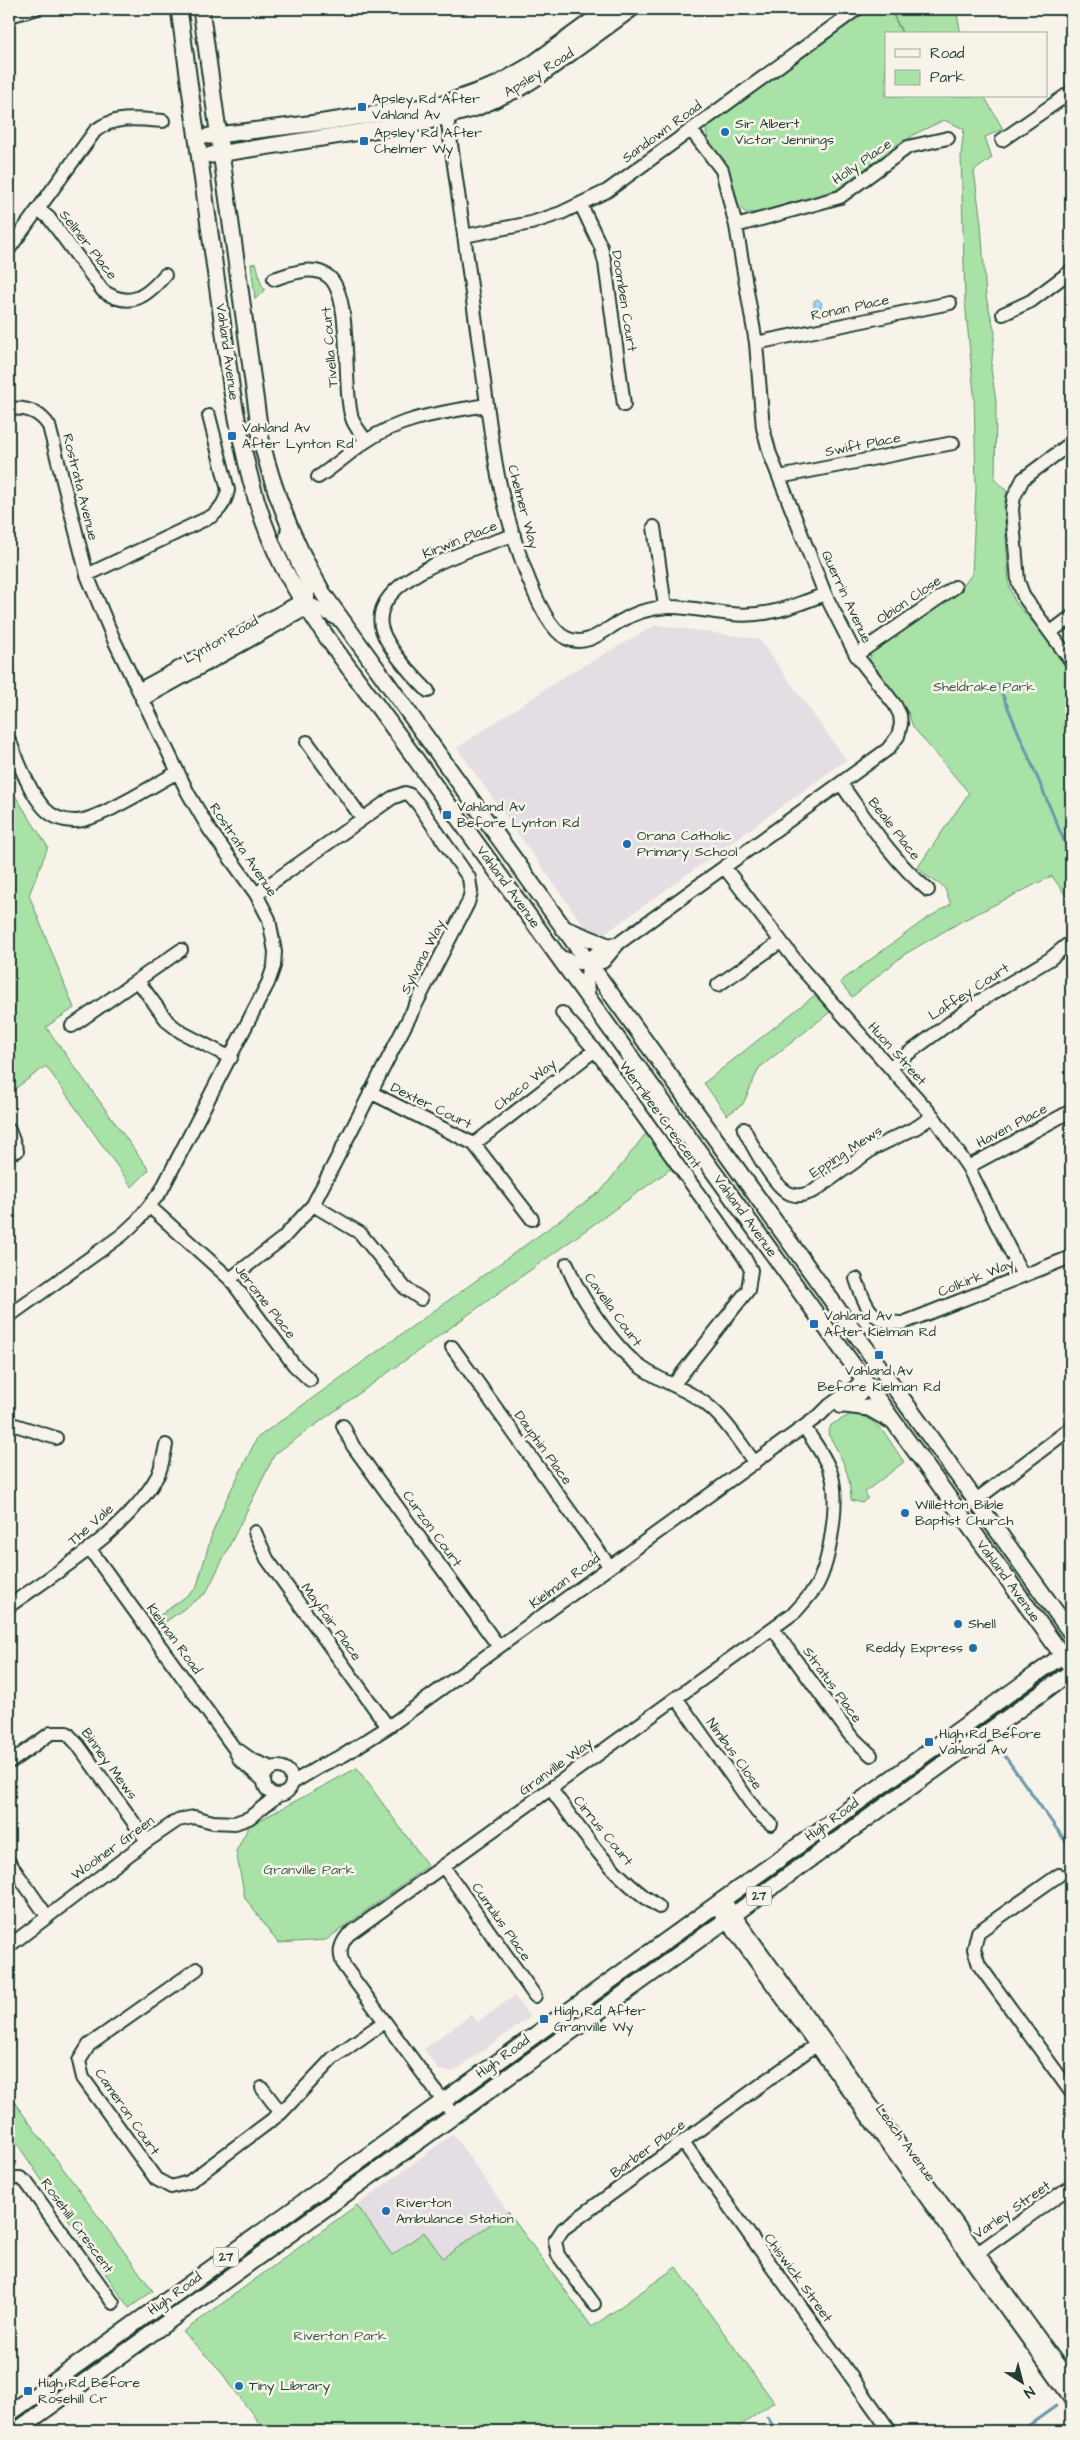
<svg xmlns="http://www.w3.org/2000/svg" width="1080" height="2440" font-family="'Architects Daughter',sans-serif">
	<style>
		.built { fill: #e4dde4 }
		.green { fill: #a8e2a7; stroke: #64906e }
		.water { fill: #98d6fa; stroke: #6899ab }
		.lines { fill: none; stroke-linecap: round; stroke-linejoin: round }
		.stream { stroke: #6899ab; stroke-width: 3 }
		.minor-casing { stroke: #1f3d34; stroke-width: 16 }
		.major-casing { stroke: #1f3d34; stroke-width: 19 }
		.minor { stroke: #f7f3e8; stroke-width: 12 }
		.major { stroke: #f7f3e8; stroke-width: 15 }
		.poi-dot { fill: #1f6fb2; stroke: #f7f3e8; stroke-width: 2 }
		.labels { text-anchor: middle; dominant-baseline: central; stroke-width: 5; stroke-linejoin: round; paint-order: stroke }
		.shield { fill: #f7f3e8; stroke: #60746a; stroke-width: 1 }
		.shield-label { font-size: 12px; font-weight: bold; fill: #1f3d34 }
		.street-label { font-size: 14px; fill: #1f3d34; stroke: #f7f3e8 }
		.poi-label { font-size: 14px; fill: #1f3d34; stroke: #f7f3e8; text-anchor: start }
		.park-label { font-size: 14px; fill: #3a5e4b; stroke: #f7f3e8 }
	</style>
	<rect width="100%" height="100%" fill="#f7f3e8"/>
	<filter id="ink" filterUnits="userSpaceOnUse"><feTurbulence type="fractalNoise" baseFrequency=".02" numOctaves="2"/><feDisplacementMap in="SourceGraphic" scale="10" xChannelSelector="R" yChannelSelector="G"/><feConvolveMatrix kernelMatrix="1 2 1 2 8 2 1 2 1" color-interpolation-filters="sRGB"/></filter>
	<g filter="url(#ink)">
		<!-- built -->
		<path class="built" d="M656,625l103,14 87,121 -243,175 -17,-6 -129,-181 108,-72z
			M514,1996l16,21 -77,55 -14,-2 -15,-21 48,-35 6,8z
			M453,2134l55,78 -65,46 -51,-3 -35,-50z"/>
		<!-- green -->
		<path class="green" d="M867,9h23l12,25h-16v62h98l19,33 -18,8 7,21 -18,13 7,52 5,74 9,35 -4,37 5,32 -1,79 12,11 -3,15 5,79 6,17 25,28 31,44v229l-19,-27 -90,45 -57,33 -53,43 -12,-15 83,-61 28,-17 -7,-17 -19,-12 -7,-8 51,-74 -56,-66 -5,-15 -38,-51 1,-10 92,-65 9,-12 4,-85 -2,-95 -9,-93 -4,-146 3,-26 -20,-9 -29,14 -80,57 -24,10 -44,11 -21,1 -7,-6 -11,-40 -20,-27 -2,-10 5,-9z
			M891,9h65l5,25h-58z
			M256,263c4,10 2,19 9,27l-10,9 -4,-35z
			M9,791l5,3 34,53 -19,48 45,113 -28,19 103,143 -17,17 -86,-121 -37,27z
			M815,995l15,17 -71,56 -16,36 -16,11 -23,-32z
			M647,1132l25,36 -397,286 -69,139 -42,30 -5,-7 37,-27 16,-55 14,-34 31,-62 345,-248z
			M851,1414c28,2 38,27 53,48l-39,30 3,6 -6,5 -11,-3c0,-26 -10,-44 -23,-66l3,-9z
			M357,1768l71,98 -102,74 -48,3 -33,-45 -9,-47 13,-25z
			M9,2095l144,196 -24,17 -120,-176z
			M357,2205l35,50 32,-23 19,26 65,-46 84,115 84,-60 98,135 -41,29h-468l-47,-63 -35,-36z"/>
		<!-- water -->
		<path class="water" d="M818,299l4,4 -4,13 -8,-2 4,-5v-8z"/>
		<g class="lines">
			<!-- stream -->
			<path class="stream" d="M998,684l67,159
				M1002,1752l69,97
				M767,2417l10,14
				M1021,2431l35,-25"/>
			<defs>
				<path id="minor" d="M9,16l26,-7
					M444,108l4,15c11,76 22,153 32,229 6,41 10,83 18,124 7,34 37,147 68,162 21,10 38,-8 55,-17 13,-8 31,-13 46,-14 21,-1 43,5 64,7 34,4 64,-8 94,-20
					M1002,140l69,-48
					M581,205l20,42 4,16 19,142
					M38,209l11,9 54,73c27,18 43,6 62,-16
					M736,226l104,-29 68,-50 40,-9
					M464,236l67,-13 30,-10 46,-22 250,-182
					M9,249l86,-118c20,-16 44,-12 68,-10
					M274,279c16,-5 39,-15 55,-2 24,20 13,111 23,141 2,8 10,16 14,23
					M1003,314l28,-13 40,-30
					M756,343l194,-40
					M9,409c17,-2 30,2 40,17l38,149 27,65 74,153 21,36 47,65 13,25 6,33 -1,14 -6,17 -107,208 -23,29 -16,15 -113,81
					M1071,443l-48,36 -9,18 -2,12 6,72 6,16 47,64
					M318,477c17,-11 31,-24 47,-35 35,-25 81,-30 122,-37
					M779,477l174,-34
					M654,527l11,80
					M87,575l125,-59c9,-7 14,-15 16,-26l-19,-74
					M1051,632l20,-15
					M856,655l99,-68
					M138,690l165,-90 36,20
					M428,691c-15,-15 -39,-41 -46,-61 -16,-52 96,-83 132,-95
					M142,700l166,-92v-23l-22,-47 2,-11
					M9,740c10,22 19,50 35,68 8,9 19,13 31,13 23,0 80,-37 103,-49
					M307,742l55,76
					M841,784c26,36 52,77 87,106
					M725,868l77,101 131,147 35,51 55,109
					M558,956l21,7 24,-1 16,-19 269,-194 10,-13 3,-12 -1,-9 -5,-10 -39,-50 -31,-61 -55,-140 -7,-26 -7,-85 -20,-117 -14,-56 -31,-40
					M138,981l30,41 13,10 50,26
					M718,985l61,-42
					M589,999c-4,-27 -5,-47 25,-55
					M562,1013l33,37 149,207 7,13 -3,20 -74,94
					M72,1026l109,-76
					M890,1067l88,-65 72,-43 17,-14
					M370,1092l104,52 58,75
					M744,1129c8,16 30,59 47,65 9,3 15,0 23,-3l60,-43 43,-21 16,-11
					M9,1130l8,21
					M474,1144l121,-94
					M968,1167l103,-56
					M313,1205l47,28 45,55 16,11
					M149,1206l81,73 64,86 16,15
					M567,1264c11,31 48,85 75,104 23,16 49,22 70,41 17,15 29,36 43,54
					M230,1279l53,-41 30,-33 155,-302 3,-11 -2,-14 -51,-74 -8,-9 -5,-2 -13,5 -136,96
					M856,1279c9,26 15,45 47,44l168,-66
					M452,1347l158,220
					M841,1407l22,-15
					M9,1423l47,15
					M343,1426l10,20 146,201
					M976,1500l95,-72
					M255,1532l12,27 121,168
					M89,1548l145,200 6,12 23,20
					M9,1606c50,-36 119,-76 149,-131 4,-9 6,-21 8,-30
					M773,1629l77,106 21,20
					M677,1699l80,113 14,12
					M238,1750l14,10 20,8
					M12,1761l39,-28h16l11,12 69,96
					M264 1781a14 14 0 1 1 28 0a14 14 0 1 1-28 0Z
					M292,1783l32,-19 20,-9 44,-28 432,-312 10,-10 28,-20
					M551,1789c33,46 59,86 108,118
					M9,1862l38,54
					M443,1866l92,130
					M1059,1875l-81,57 -4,17 5,16 92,127
					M723,1899l348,483
					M715,1905l356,494
					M9,1946l138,-105 31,-21 16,-3 19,5 22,1 14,-5 28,-22
					M197,1969l-108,76 -10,16 4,17 73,101 15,8 18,-5 92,-69 52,-55 51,-36
					M262,2088l19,25
					M454,2116l-110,-150c-5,-12 -5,-20 4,-31l447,-323c7,-8 16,-17 22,-27 13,-24 23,-86 14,-112 -6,-17 -17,-31 -27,-46
					M683,2142l207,289
					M9,2178h11l6,4 87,121
					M972,2257l99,-71
					M594,2304l-36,-49 -3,-14 8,-12 258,-188"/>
				<path id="major" d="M179,9l53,383c11,60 23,120 51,175 32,60 77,114 116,169l672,931
					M201,9l60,430c13,56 34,106 63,156l747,1038
					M209,136l115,-14 119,-18 53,-19 35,-20 77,-56
					M211,155l214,-33 51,-14 44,-20 19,-12 92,-67
					M563,928l45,18
					M845,1405l24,3 19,11
					M9,2414l1062,-765
					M16,2431l1055,-759"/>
			</defs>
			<!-- minor casing -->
			<use href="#minor" class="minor-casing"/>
			<!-- major casing -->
			<use href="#major" class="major-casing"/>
			<!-- minor -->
			<use href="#minor" class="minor"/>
			<!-- major -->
			<use href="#major" class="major"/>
		</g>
	</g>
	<!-- markers -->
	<g class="poi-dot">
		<rect x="357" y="102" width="10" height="10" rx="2.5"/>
		<circle cx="725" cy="132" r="5"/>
		<rect x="359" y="136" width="10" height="10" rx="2.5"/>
		<rect x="227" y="431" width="10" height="10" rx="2.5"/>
		<rect x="442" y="810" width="10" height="10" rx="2.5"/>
		<circle cx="627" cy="844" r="5"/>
		<rect x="809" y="1319" width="10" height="10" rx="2.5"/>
		<rect x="874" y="1350" width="10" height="10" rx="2.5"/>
		<circle cx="905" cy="1513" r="5"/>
		<circle cx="958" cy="1624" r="5"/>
		<circle cx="973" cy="1648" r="5"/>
		<rect x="924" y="1737" width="10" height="10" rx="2.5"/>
		<rect x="539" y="2014" width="10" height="10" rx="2.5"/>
		<circle cx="386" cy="2211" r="5"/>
		<circle cx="239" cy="2386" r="5"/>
		<rect x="23" y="2386" width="10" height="10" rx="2.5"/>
	</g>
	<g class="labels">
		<!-- shield labels -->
		<g class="shield">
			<rect x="746.5" y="1886.5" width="25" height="19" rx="4"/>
			<rect x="213.5" y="2247.5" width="25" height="19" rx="4"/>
		</g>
		<g class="shield-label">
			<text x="759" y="1896">27</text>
			<text x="226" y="2257">27</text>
		</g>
		<!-- street labels -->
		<g class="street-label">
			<text transform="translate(539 73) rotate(-32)">Apsley Road</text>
			<text transform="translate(662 132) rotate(-36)">Sandown Road</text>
			<text transform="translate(862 162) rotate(-35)">Holly Place</text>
			<text transform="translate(88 245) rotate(52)">Sellner Place</text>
			<text transform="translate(624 301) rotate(81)">Doomben Court</text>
			<text transform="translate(850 308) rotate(-12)">Ronan Place</text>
			<text transform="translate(330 347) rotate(-95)">Tivella Court</text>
			<text transform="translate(227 352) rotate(82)">Vahland Avenue</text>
			<text transform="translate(863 445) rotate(-11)">Swift Place</text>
			<text transform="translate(80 487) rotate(76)">Rostrata Avenue</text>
			<text transform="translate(523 507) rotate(75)">Chelmer Way</text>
			<text transform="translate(460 540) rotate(-22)">Kirwin Place</text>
			<text transform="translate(846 597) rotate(65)">Querrin Avenue</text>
			<text transform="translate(909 600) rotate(-34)">Obion Close</text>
			<text transform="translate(221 640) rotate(-29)">Lynton Road</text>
			<text transform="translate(894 829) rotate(52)">Beale Place</text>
			<text transform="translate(243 850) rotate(56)">Rostrata Avenue</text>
			<text transform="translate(508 887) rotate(54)">Vahland Avenue</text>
			<text transform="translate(423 957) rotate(-63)">Sylvana Way</text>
			<text transform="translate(969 992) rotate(-33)">Laffey Court</text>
			<text transform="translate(897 1054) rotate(48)">Huon Street</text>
			<text transform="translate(525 1085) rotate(-38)">Chaco Way</text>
			<text transform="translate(431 1106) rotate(26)">Dexter Court</text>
			<text transform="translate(660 1115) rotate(54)">Werribee Crescent</text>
			<text transform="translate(1012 1126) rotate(-28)">Haven Place</text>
			<text transform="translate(846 1152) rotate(-33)">Epping Mews</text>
			<text transform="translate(745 1216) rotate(54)">Vahland Avenue</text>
			<text transform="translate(976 1278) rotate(-22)">Colkirk Way</text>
			<text transform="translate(265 1302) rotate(52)">Jerome Place</text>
			<text transform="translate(613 1310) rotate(54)">Cavella Court</text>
			<text transform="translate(543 1448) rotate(54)">Dauphin Place</text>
			<text transform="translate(91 1525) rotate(-41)">The Vale</text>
			<text transform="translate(432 1529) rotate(54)">Curzon Court</text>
			<text transform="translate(565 1581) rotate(-36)">Kielman Road</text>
			<text transform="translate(1008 1581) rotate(54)">Vahland Avenue</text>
			<text transform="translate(331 1622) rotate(54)">Mayfair Place</text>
			<text transform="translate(174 1639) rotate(54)">Kielman Road</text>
			<text transform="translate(832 1685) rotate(54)">Stratus Place</text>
			<text transform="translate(734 1754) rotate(54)">Nimbus Close</text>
			<text transform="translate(109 1764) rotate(54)">Binney Mews</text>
			<text transform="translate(556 1767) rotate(-36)">Granville Way</text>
			<text transform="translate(832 1820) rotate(-36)">High Road</text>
			<text transform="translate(603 1831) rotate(51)">Cirrus Court</text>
			<text transform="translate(113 1848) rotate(-36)">Woolner Green</text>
			<text transform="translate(501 1922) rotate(55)">Cumulus Place</text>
			<text transform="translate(503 2057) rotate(-36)">High Road</text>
			<text transform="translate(127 2112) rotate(55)">Cameron Court</text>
			<text transform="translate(905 2143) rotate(54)">Leach Avenue</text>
			<text transform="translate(648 2149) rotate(-36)">Barber Place</text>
			<text transform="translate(1012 2210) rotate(-35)">Varley Street</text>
			<text transform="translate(77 2226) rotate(54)">Rosehill Crescent</text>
			<text transform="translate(798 2278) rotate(54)">Chiswick Street</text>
			<text transform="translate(175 2294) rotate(-36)">High Road</text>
		</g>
		<!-- poi labels -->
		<g class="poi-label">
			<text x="372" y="99">Apsley Rd After<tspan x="372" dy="16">Vahland Av</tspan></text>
			<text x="735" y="124">Sir Albert<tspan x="735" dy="16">Victor Jennings</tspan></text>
			<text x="374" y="133">Apsley Rd After<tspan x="374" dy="16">Chelmer Wy</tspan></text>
			<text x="242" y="428">Vahland Av<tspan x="242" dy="16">After Lynton Rd</tspan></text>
			<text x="457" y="807">Vahland Av<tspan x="457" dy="16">Before Lynton Rd</tspan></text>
			<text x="637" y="836">Orana Catholic<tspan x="637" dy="16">Primary School</tspan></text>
			<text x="824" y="1316">Vahland Av<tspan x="824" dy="16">After Kielman Rd</tspan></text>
			<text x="879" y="1371" text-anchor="middle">Vahland Av<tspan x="879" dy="16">Before Kielman Rd</tspan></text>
			<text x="915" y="1505">Willetton Bible<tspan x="915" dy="16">Baptist Church</tspan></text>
			<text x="968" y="1624">Shell</text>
			<text x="963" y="1648" text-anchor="end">Reddy Express</text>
			<text x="939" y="1734">High Rd Before<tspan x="939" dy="16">Vahland Av</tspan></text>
			<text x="554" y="2011">High Rd After<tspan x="554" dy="16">Granville Wy</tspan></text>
			<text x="396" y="2203">Riverton<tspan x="396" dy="16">Ambulance Station</tspan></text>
			<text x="38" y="2383">High Rd Before<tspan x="38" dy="16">Rosehill Cr</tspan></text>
			<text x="249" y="2386">Tiny Library</text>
		</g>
		<!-- park labels -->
		<g class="park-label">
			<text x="984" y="687">Sheldrake Park</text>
			<text x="309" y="1870">Granville Park</text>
			<text x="340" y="2336">Riverton Park</text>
		</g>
	</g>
	<!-- margin -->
	<rect width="1080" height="2440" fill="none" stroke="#f7f3e8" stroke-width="30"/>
	<rect x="15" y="15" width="1050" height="2410" fill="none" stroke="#1f3d34" stroke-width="2" filter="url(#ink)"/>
	<!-- legend -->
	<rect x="885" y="32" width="162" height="65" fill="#f7f3e8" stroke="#a1aaa0"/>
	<rect x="895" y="49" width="25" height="8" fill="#f7f3e8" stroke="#a1aaa0"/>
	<text x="930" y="58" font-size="15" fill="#1f3d34">Road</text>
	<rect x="895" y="70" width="25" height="15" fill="#a8e2a7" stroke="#a1aaa0"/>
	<text x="930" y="82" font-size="15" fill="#1f3d34">Park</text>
	<!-- north arrow -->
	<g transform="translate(1022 2382) rotate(144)" stroke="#f7f3e8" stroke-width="4" paint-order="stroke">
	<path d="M0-4L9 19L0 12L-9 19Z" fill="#1f3d34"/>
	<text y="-8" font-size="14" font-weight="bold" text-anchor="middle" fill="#1f3d34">N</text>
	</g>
</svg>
